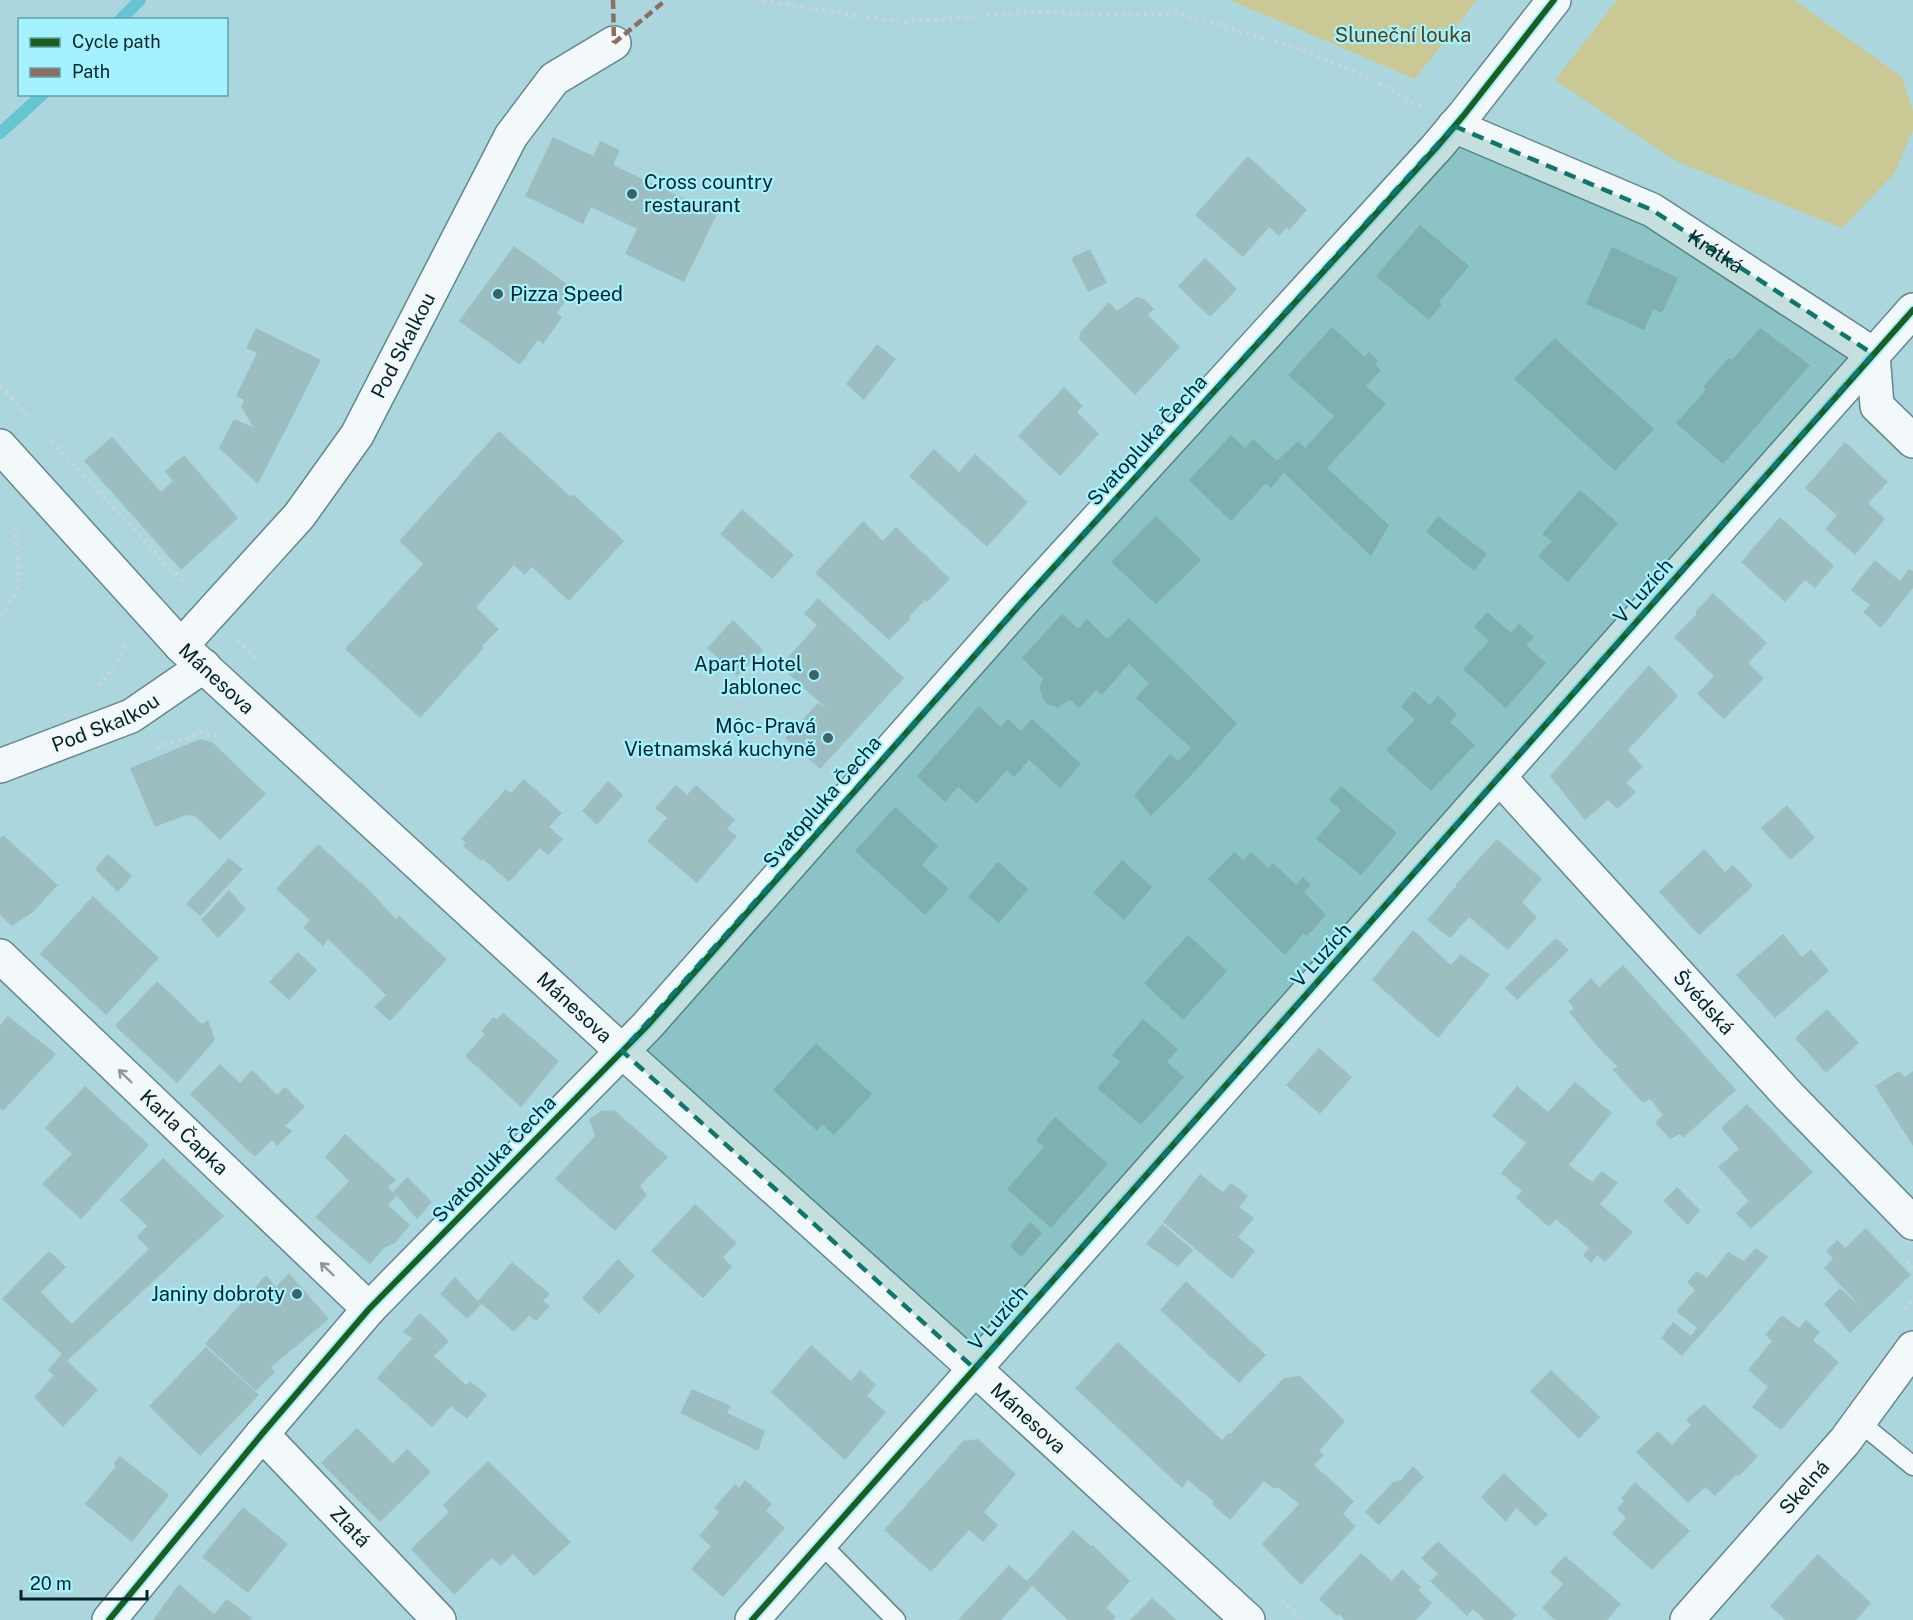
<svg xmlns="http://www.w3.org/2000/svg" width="1913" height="1620" font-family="'Public Sans',sans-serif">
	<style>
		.green { fill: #cac995 }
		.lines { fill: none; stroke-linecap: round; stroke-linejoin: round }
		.stream { stroke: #65c5d3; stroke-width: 12 }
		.building { fill: #9cbec0 }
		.service-casing { stroke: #62878d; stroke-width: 21 }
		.minor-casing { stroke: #62878d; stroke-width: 36 }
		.path { stroke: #c7d5d8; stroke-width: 4; stroke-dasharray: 3 4.5; stroke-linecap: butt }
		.service { stroke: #f3f9fa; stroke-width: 18 }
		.minor { stroke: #f3f9fa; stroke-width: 33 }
		.quiet { stroke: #8d6e63; stroke-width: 4.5; stroke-dasharray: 9 4.5; stroke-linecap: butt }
		.cycleway-casing { stroke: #a4f2ff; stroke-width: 10 }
		.cycleway { stroke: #1b5e20; stroke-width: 6 }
		.oneway { stroke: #87999c }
		.marked { fill: #0f766e; fill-opacity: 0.2; stroke: #0f766e; stroke-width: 4.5; stroke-dasharray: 12 8; stroke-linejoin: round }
		.poi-dot { fill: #3d6268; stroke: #a4f2ff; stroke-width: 2 }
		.labels { text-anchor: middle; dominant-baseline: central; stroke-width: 4.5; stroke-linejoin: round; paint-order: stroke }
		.park-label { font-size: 20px; fill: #534215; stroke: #a4f2ff }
		.poi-label { font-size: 20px; fill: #022429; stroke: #a4f2ff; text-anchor: end }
		.street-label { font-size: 20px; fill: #022429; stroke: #a4f2ff }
	</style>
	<rect width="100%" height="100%" fill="#acd6dd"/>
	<!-- green -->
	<path class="green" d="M1230,0h247l-62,79z
		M1617,0h177l108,77 11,35v18l-19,44 -52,54 -166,-67 -121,-81z"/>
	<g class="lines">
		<!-- stream -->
		<path class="stream" d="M120,20l20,-20
			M0,133l43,-39"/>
	</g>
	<!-- building -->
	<path class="building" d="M553,137l40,19 7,-15 20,9 -7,15 104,49 -33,68 -59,-28 12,-25 -46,-22 -8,17 -58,-28z
		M1248,156l59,54 -18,20 -2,-3 -8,9 -10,-9 -26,30 -48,-42z
		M1420,225l49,41 -30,36 3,2 -13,16 -53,-44z
		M514,246l60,43 -17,24 5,4 -19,27 -5,-4 -18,25 -61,-44z
		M1612,247l66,31 -16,35 -9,-4 -9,21 -58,-26z
		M1090,249l17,34 -19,9 -17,-34z
		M1205,258l32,31 -27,28 -32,-31z
		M1136,297l8,2 10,10 -6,6 32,32 -45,48 -56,-56 2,-8 28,-29 8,9z
		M1332,327l33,30 4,-5 9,9 -3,4 6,5 -15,16 20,18 -59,64 62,57 -18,31 -87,-83 -13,15 -5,-5 -35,38 -42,-41 42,-45 14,13 8,-9 24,22 21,-20 7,7 29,-32 -46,-41z
		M256,328l65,32 -63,124 -39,-36 15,-29 19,8 -12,-21 3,-6 -8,-4 21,-43 -11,-5z
		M1760,328l50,37 -87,99 -47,-41 30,-33 -3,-3 14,-16 12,-13 3,2z
		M1555,338l99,91 -39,42 -101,-92z
		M877,344l19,15 -32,41 -18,-16z
		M1064,387l19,19 -6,6 22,22 -39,42 -42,-40z
		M499,431l72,66 3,-2 50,46 -55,60 -37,-34 -7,8 -11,-10 -38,42 23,22 -17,17 2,2 -64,70 -75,-69 78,-85 -24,-23z
		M112,437l49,55 12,-11 -8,-10 19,-16 54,63 -57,52 -97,-109z
		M1845,442l43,40 -20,21 17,16 -30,36 -30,-26 12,-14 -32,-27z
		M934,449l25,23 16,-18 53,48 -41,45 -78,-71z
		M1580,490l38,33 -50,59 -30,-26 14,-15 -10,-7z
		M742,509l52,46 -22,24 -52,-45z
		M1156,516l45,44 -45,44 -45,-42z
		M1438,516l49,38 -13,17 -48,-39z
		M1780,517l54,49 -19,22 -10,-8 -20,22 -44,-40z
		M863,521l20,20 13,-14 54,52 -23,23 -2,-2 -16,17 1,2 -21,21 -74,-67z
		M1875,560l25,21 9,-12 4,2v17l-32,40 -18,-16 7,-7 -19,-15z
		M1713,593l54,50 -19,20 16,15 -40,41 -27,-25 17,-18 -40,-39 23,-23 -2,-2z
		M818,598l86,80 -84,91 -35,-31 33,-35 9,6 -47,-43 37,-41 -13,-11z
		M1487,612l24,21 8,-9 15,13 -8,8 20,18 -40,45 -43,-39 26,-28 -15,-14z
		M1062,614l16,15 9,-10 20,20 22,-21 108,105 -40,46 -46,47 -17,-21 36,-41 8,7 13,-13 -55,-50 13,-15 -20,-19 -27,31 -6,-5 -17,18 -9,-8 -12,7 -11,-3 -4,-5 -3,-10 1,-7 2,-3 -21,-21z
		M733,620l30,30 -26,26 -30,-28z
		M1649,665l29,31 -50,54 15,17 -17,16 10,9 -19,17 -9,-9 -23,20 -35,-44z
		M1414,691l16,14 8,-9 19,18 -7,8 25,23 -44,46 -45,-41 29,-31 -14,-12z
		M979,706l22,21 7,-8 13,12 11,-12 49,45 -21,24 -31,-28 -15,17 -7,-7 -30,33 -19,-16 -13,15 -28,-26z
		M200,739l12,3 54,52 -46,46 -25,-24 -9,-1 -31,12 -25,-59z
		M524,779l38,34 -13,14 14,12 -15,16 -8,-7 -31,34 -26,-23 -2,2 -18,-15 3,-3 -5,-4 45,-50 5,4z
		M608,781l15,14 -26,30 -15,-14z
		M676,785l11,10 9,-10 39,35 -8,9 10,7 -40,47 -50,-42 20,-23 -12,-10z
		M1341,786l56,47 -36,42 -45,-36 25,-29 -12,-10z
		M1787,805l28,33 -25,22 -29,-32z
		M895,807l43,39 -16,19 27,24 -24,26 -70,-64z
		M3,835l55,50 -25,27 -21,14 -12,-11v-77z
		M1497,839l45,40 -20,23 15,15 -29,33 -39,-33 -19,21 -23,-18 30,-35 -1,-1z
		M318,844l52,47 26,28 3,-3 48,43 -57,62 -16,-14 12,-12 -58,-56 -5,7 -20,-19 7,-7 -34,-31z
		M1704,849l21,23 8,-7 20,21 -54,49 -40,-43z
		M1234,852l10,8 7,-8 17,16 5,-5 23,22 7,-8 8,8 -7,7 22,23 -19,21 -4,-2 -18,21 -77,-76z
		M108,854l24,22 -14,16 -23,-23z
		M229,858l14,11 -43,47 -14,-12z
		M1122,860l30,27 -28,33 -31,-27z
		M998,862l30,27 -29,34 -31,-26z
		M229,890l17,19 -28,29 -17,-18z
		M93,896l66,62 -53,57 -66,-61z
		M1413,930l38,35 10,-11 29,21 -52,63 -66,-58z
		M1783,934l19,23 9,-8 18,22 -54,47 -39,-43z
		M1188,935l39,36 -44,49 -39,-37z
		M1556,938l13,12 -52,50 -12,-12z
		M298,952l19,18 -28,30 -20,-18z
		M1623,965l113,125 -53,48 -3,-4 -10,5 -15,-16 8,-8 -13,-16 -7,4 -31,-34 6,-2 -16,-15 -33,-40 5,-4 -6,-7 23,-23 8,9z
		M157,981l45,43 6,-4 7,20 -38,43 -62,-57z
		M1827,1009l32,34 -33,30 -31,-35z
		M503,1013l56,48 -38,46 -56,-51 20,-22 -4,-3 12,-14 4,2z
		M8,1016l48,38 -53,57 -3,-3v-83z
		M1143,1019l35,30 -11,13 17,15 -43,48 -44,-37 23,-26 -8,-7z
		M816,1043l56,51 -38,41 -12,-11 -5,7 -44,-41z
		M1319,1048l33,29 -32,37 -34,-29z
		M220,1064l20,19 12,-13 25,25 8,-8 20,20 -20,19 7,5 -15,15 -5,-6 -17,17 -65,-63z
		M1899,1071l5,6 9,-6v75l-38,-60z
		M1575,1082l37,31 -43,52 23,17 10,-11 16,12 -18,21 33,28 -28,30 -8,-7 -6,8 -8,-8 6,-7 -33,-29 -7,8 -33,-29 6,-7 -21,-18 25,-30 -34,-27 25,-30 31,26z
		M85,1086l64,59 -68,74 -39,-35 30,-30 -27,-26z
		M1747,1104l66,68 -62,57 -15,-16 13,-12 -31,-34 21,-18 -18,-21z
		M614,1110l54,47 -28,29 7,9 -32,36 -60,-52 40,-43 -6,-17 12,-8z
		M1055,1117l53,47 -57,64 -44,-39 37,-42 -8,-7z
		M345,1134l51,46 -8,7 5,5 14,-15 25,25 -15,17 -20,-23 -9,9 22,20 -15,18 -11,5 -14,16 -55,-47 34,-36 -24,-24z
		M163,1158l61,58 -157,145 31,29 -35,37 -29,-30 20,-22 -6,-5 14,-16 -60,-55 47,-48 17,16 -25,25 31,32 77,-75 -12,-12 10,-11 -27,-26z
		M1200,1174l23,18 8,-9 17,13 -9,11 15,11 -16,19 17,14 -23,28 -69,-57z
		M1677,1187l23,23 -12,15 -25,-24z
		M695,1204l42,39 -14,14 9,10 -29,31 -52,-47z
		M1030,1222l12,11 -21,24 -11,-11z
		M1162,1224l31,26 -15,17 -32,-23z
		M1866,1228l45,47 -61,58 -26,-29 16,-16 21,19 -37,-39 9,-9 -7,-8 11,-11 8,8z
		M1756,1248l12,9 -86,99 -21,-18 12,-16 18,14 6,-8 -21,-17 19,-21 -8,-8 10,-11 10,7 21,-26 16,9z
		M618,1259l17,17 -36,38 -17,-16z
		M512,1262l38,32 -7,7 7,5 -14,15 -7,-5 -15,16 -32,-28 -15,15 -27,-25 15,-17 23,24z
		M289,1273l40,46 -58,48 4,5 -19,19 -51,-47 61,-69 10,12z
		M1186,1281l80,74 -27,28 -79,-73z
		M420,1313l29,28 -15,15 32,29 4,-4 17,14 -20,24 -16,-13 -19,21 -55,-49 35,-40 -9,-6z
		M1782,1315l17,13 7,-8 14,12 -7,8 26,22 -58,68 -29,-23 16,-20 -20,-17 24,-29 -7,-6z
		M1118,1342l104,98 6,-7 2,1 54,-56 16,-2 45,45 -26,30 5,4 -10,10 40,36 -11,13 13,12 -55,59 -39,-41 37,-40 -21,-17 -4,2 -10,-8 -34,39 -18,-16 2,-2 -26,-22 -6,8 -107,-100z
		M811,1345l40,36 9,-11 16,15 -9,11 19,16 -41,48 -74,-68z
		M206,1347l53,48 -59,61 -51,-50z
		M1551,1370l49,47 -21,22 -49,-48z
		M692,1389l39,17 -4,7 38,18 -7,20 -78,-38z
		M1704,1404l54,52 -20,21 -2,-2 -21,21 -10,-9 -17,16 -52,-51 22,-21 14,14 19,-20 -5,-5z
		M357,1428l36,35 14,-14 24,23 -51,50 -59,-59z
		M978,1439l38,35 -32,38 14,13 -15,17 -14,-12 -38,42 -47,-42 79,-89z
		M120,1456l49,39 -37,47 -47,-38 30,-37 -1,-4z
		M488,1461l83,81 -37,34 -21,-22 -12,12 -9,-8 -38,37 -43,-46 38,-37 -6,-7z
		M1413,1466l11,11 -45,48 -14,-13 28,-30 8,-2z
		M1504,1473l44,42 -12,11 -20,-18 -10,14 -25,-25z
		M745,1480l27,24 -6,7 19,17 -62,69 -32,-28 20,-23 -12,-10 20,-24 -5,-4 21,-24 4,4z
		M1635,1482l55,49 -38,39 -40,-36 14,-16 -9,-9 7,-8 -3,-3z
		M243,1507l45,37 -40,49 -46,-36z
		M1073,1530l18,16 2,-1 37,36 -24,27 10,9 -3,3h-45l-36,-34 -31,34h-43l51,-55 18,16z
		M1438,1541l79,74 -6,5h-26l-12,-11 -6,7 -37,-35 8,-7 -17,-16z
		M1361,1553l31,28 10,-12 19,18 -3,3 14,13 -16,17h-71l-6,-6 -2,2 -18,-17z
		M1818,1554l53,49 -15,17h-70l-16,-14z
		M1565,1556l56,48 -14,16h-52l-13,-12 21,-24 -13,-12z
		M179,1584l35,30 13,-15 25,19 -1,2h-98z
		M1152,1598l25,22h-47z"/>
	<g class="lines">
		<defs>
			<path id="service" d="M1858,1421l55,45
				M820,1543l76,77"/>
			<g id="minor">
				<path id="s1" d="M1454,126l198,84 221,144 4,52 36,35"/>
				<path id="s2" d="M0,446l181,200 441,405 353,318 273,251"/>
				<path id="s3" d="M181,646l118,-130 58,-81 154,-299 43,-57 60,-36"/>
				<path id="s4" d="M0,766l131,-50 73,-50"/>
				<path id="s5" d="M1500,778l289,318 124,127"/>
				<path id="s6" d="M0,956l369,353"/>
				<path id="s7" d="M262,1434l177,186"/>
				<path d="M109,1620l153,-186 107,-125 278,-283 375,-424 414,-454 28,-33 90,-115"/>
				<path d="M752,1620l1161,-1310"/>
				<path id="s8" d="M1687,1620l158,-179 68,-93"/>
			</g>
		</defs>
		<!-- service casing -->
		<use href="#service" class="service-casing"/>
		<!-- minor casing -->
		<use href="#minor" class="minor-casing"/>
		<!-- path -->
		<path class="path" d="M756,0l146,22 131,-10 82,3 62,-2 124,36 73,31 47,27
			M0,386l28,30
			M52,441l122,132
			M175,573l11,11
			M0,615c7,-9 15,-18 17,-29 5,-21 -4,-43 -1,-64
			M238,640l18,18
			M98,685c10,-11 28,-29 25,-45
			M157,748l45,-16 19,6
			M1907,1261l6,7
			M1905,1309l8,-11
			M1282,1600l22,20"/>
		<!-- service -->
		<use href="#service" class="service"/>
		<!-- minor -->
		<use href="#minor" class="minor"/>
		<!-- quiet -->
		<path class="quiet" d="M613,0l1,43
			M614,43l52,-43"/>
		<defs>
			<path id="cycleway" d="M109,1620l153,-186 107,-125 278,-283 375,-424 414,-454 28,-33 90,-115
				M752,1620l1161,-1310"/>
		</defs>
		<!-- cycleway casing -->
		<use href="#cycleway" class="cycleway-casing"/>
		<!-- cycleway -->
		<use href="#cycleway" class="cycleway"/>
	</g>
	<!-- one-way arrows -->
	<defs><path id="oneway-shaft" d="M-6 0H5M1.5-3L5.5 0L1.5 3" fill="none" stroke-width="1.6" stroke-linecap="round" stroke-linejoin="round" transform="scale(1.5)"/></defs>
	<g class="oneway">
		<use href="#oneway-shaft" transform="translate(125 1076) rotate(-136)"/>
		<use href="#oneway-shaft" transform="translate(327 1269) rotate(-136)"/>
	</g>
	<!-- marked area -->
	<path class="marked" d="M1454,126l198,84 221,144 -898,1015 -353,-318 400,-449z"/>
	<!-- markers -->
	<g class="poi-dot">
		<circle cx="632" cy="194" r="6"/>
		<circle cx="498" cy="294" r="6"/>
		<circle cx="814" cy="675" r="6"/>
		<circle cx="828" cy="738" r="6"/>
		<circle cx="297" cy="1294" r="6"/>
	</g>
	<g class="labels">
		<!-- park labels -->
		<g class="park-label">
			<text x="1403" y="35">Sluneční louka</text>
		</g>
		<!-- poi labels -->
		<g class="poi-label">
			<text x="644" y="182" text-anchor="start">Cross country<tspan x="644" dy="23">restaurant</tspan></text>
			<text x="510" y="294" text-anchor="start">Pizza Speed</text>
			<text x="802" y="664">Apart Hotel<tspan x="802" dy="23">Jablonec</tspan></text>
			<text x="816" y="726">Mộc- Pravá<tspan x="816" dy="23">Vietnamská kuchyně</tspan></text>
			<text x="285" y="1294">Janiny dobroty</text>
		</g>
		<!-- street labels -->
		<g class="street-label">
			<text stroke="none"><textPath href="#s1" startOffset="291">Krátká</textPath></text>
			<text stroke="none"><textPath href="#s3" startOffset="376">Pod Skalkou</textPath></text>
			<text transform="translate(1147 440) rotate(-48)">Svatopluka Čecha</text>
			<text transform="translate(1643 591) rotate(-49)">V Luzích</text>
			<text stroke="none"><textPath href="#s2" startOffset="318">Mánesova</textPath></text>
			<text stroke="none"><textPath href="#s4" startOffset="114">Pod Skalkou</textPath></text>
			<text transform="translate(822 802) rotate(-49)">Svatopluka Čecha</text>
			<text transform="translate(1321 955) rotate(-48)">V Luzích</text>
			<text stroke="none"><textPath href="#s5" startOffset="303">Švédská</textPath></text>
			<text stroke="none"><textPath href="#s2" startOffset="804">Mánesova</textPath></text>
			<text stroke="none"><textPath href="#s6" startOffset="255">Karla Čapka</textPath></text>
			<text transform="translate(494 1159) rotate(-46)">Svatopluka Čecha</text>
			<text transform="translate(998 1318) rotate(-49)">V Luzích</text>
			<text stroke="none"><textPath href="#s2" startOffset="1416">Mánesova</textPath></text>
			<text stroke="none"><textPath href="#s8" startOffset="177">Skelná</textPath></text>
			<text stroke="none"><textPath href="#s7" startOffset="128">Zlatá</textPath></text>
		</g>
	</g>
	<!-- legend -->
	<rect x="18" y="18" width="210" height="78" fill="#a4f2ff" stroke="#63a0a9" stroke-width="1.5"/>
	<rect x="30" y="38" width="30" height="9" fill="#1b5e20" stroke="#63a0a9" stroke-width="1.5"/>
	<text x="72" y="48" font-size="18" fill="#022429">Cycle path</text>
	<rect x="30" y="68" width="30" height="9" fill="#8d6e63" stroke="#63a0a9" stroke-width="1.5"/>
	<text x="72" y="78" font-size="18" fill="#022429">Path</text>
	<!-- scale -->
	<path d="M21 1590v9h126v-9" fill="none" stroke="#022429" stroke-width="3"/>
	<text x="30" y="1590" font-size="18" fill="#022429" stroke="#a4f2ff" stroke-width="4.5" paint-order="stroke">20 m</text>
</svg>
